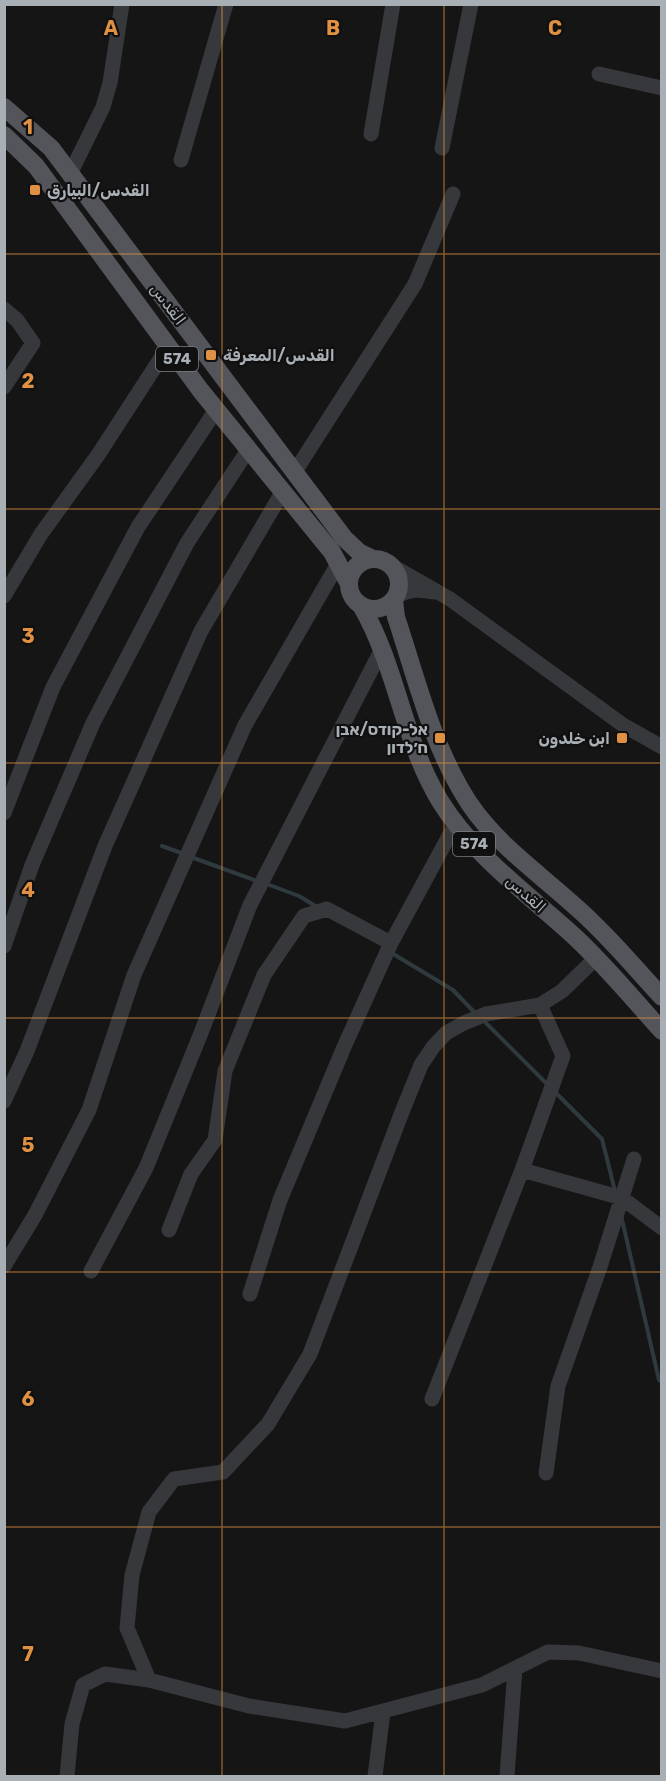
<svg xmlns="http://www.w3.org/2000/svg" width="666" height="1781" font-family="Rubik,'Noto Sans Arabic','Noto Sans Hebrew',sans-serif">
	<style>
		.lines { fill: none; stroke-linecap: round; stroke-linejoin: round }
		.stream { stroke: #2f3a3e; stroke-width: 4 }
		.minor { stroke: #36383b; stroke-width: 15 }
		.major { stroke: #53555a; stroke-width: 18 }
		.grid { fill: none; stroke: #e09043; stroke-width: 1.5; stroke-opacity: 0.55 }
		.poi-dot { fill: #e09043; stroke: #101011; stroke-width: 2 }
		.labels { text-anchor: middle; dominant-baseline: central; stroke-width: 4.5; stroke-linejoin: round; paint-order: stroke }
		.shield { fill: #101011; stroke: #7a7f84; stroke-width: 1.5 }
		.shield-label { font-size: 15px; font-weight: bold; fill: #a8afb5 }
		.poi-label { font-size: 16px; font-weight: bold; fill: #a8afb5; stroke: #101011; text-anchor: start }
		.street-label { font-size: 16px; fill: #a8afb5; stroke: #101011 }
		.grid-label { font-size: 20px; text-anchor: middle; font-weight: bold; fill: #e09043; stroke: #101011; stroke-width: 4.5; stroke-linejoin: round; paint-order: stroke }
	</style>
	<rect width="100%" height="100%" fill="#151516"/>
	<g class="lines">
		<!-- stream -->
		<path class="stream" d="M162,846l22,8
			M191,857l66,24
			M264,883l35,13 18,11
			M390,952l63,38 23,24
			M482,1019l67,67
			M554,1091l48,48 13,52
			M621,1215l38,165 3,2"/>
		<!-- minor -->
		<path class="minor" d="M599,74l63,14
			M371,134l22,-130
			M442,148l29,-144
			M181,160l45,-156
			M70,174l33,-67 7,-24 12,-79
			M4,309l13,11 16,23 -29,44
			M294,473l121,-189 38,-90
			M394,567l56,32 173,126 39,22
			M4,596l37,-62 57,-79 70,-108
			M396,597c13,-8 23,-8 37,-5
			M4,813l49,-126 85,-160 78,-117
			M4,946l28,-81 61,-142 94,-180 61,-93
			M4,1101l23,-50 78,-205 96,-215 82,-140
			M522,1170l100,28 40,30
			M169,1230l22,-56 24,-34 10,-69 39,-96 40,-59 23,-7 64,34
			M4,1266l31,-51 54,-105 45,-135 111,-250 94,-163
			M91,1271l55,-103 55,-135 49,-128 132,-256
			M250,1294l30,-94 64,-153 47,-104 65,-120
			M432,1399l90,-229 41,-114 -23,-51
			M546,1473l12,-87 42,-119 34,-108
			M149,1680l-22,-52 5,-53 17,-63 25,-33 49,-7 45,-48 42,-70 92,-242 19,-47 12,-18 13,-14 18,-10 22,-9 54,-9 22,-14 34,-33
			M67,1776l5,-52 11,-39 22,-11 44,6 100,26 96,15 137,-36 66,-33 31,1 83,18
			M375,1776l8,-64
			M507,1776l8,-107"/>
		<!-- major -->
		<path class="major" d="M4,107l47,41 293,390 16,15 13,6
			M4,135l32,31 165,225 131,161 17,32
			M349 584a25 25 0 1 1 50 0a25 25 0 1 1-50 0Z
			M394,600l2,17c21,63 36,129 73,186 28,42 71,71 108,105 31,27 57,59 85,89
			M362,607c35,61 41,133 78,194 34,55 88,93 135,136 31,29 58,62 87,94"/>
	</g>
	<!-- grid -->
	<path class="grid" d="M222,4v1772M444,4v1772M4,254h658M4,509h658M4,763h658M4,1018h658M4,1272h658M4,1527h658"/>
	<!-- markers -->
	<g class="poi-dot">
		<rect x="29" y="184" width="12" height="12" rx="3"/>
		<rect x="205" y="349" width="12" height="12" rx="3"/>
		<rect x="434" y="732" width="12" height="12" rx="3"/>
		<rect x="616" y="732" width="12" height="12" rx="3"/>
	</g>
	<g class="labels">
		<!-- shield labels -->
		<g class="shield">
			<rect x="156" y="347" width="42" height="24" rx="4.5"/>
			<rect x="453" y="832" width="42" height="24" rx="4.5"/>
		</g>
		<g class="shield-label">
			<text x="177" y="359">574</text>
			<text x="474" y="844">574</text>
		</g>
		<!-- poi labels -->
		<g class="poi-label">
			<text x="47" y="190">القدس/البيارق</text>
			<text x="223" y="355">القدس/المعرفة</text>
			<text x="428" y="729" text-anchor="end">אל-קודס/אבן<tspan x="428" dy="18">ח׳לדון</tspan></text>
			<text x="610" y="738" text-anchor="end">ابن خلدون</text>
		</g>
		<!-- street labels -->
		<g class="street-label">
			<text transform="translate(168 304) rotate(53)">القدس</text>
			<text transform="translate(526 894) rotate(42)">القدس</text>
		</g>
	</g>
	<g class="grid-label">
		<text x="111" y="35">A</text>
		<text x="333" y="35">B</text>
		<text x="555" y="35">C</text>
		<text x="28" y="134">1</text>
		<text x="28" y="388">2</text>
		<text x="28" y="643">3</text>
		<text x="28" y="897">4</text>
		<text x="28" y="1152">5</text>
		<text x="28" y="1406">6</text>
		<text x="28" y="1661">7</text>
	</g>
	<!-- border -->
	<rect width="666" height="1781" fill="none" stroke="#a8afb5" stroke-width="12"/>
</svg>
